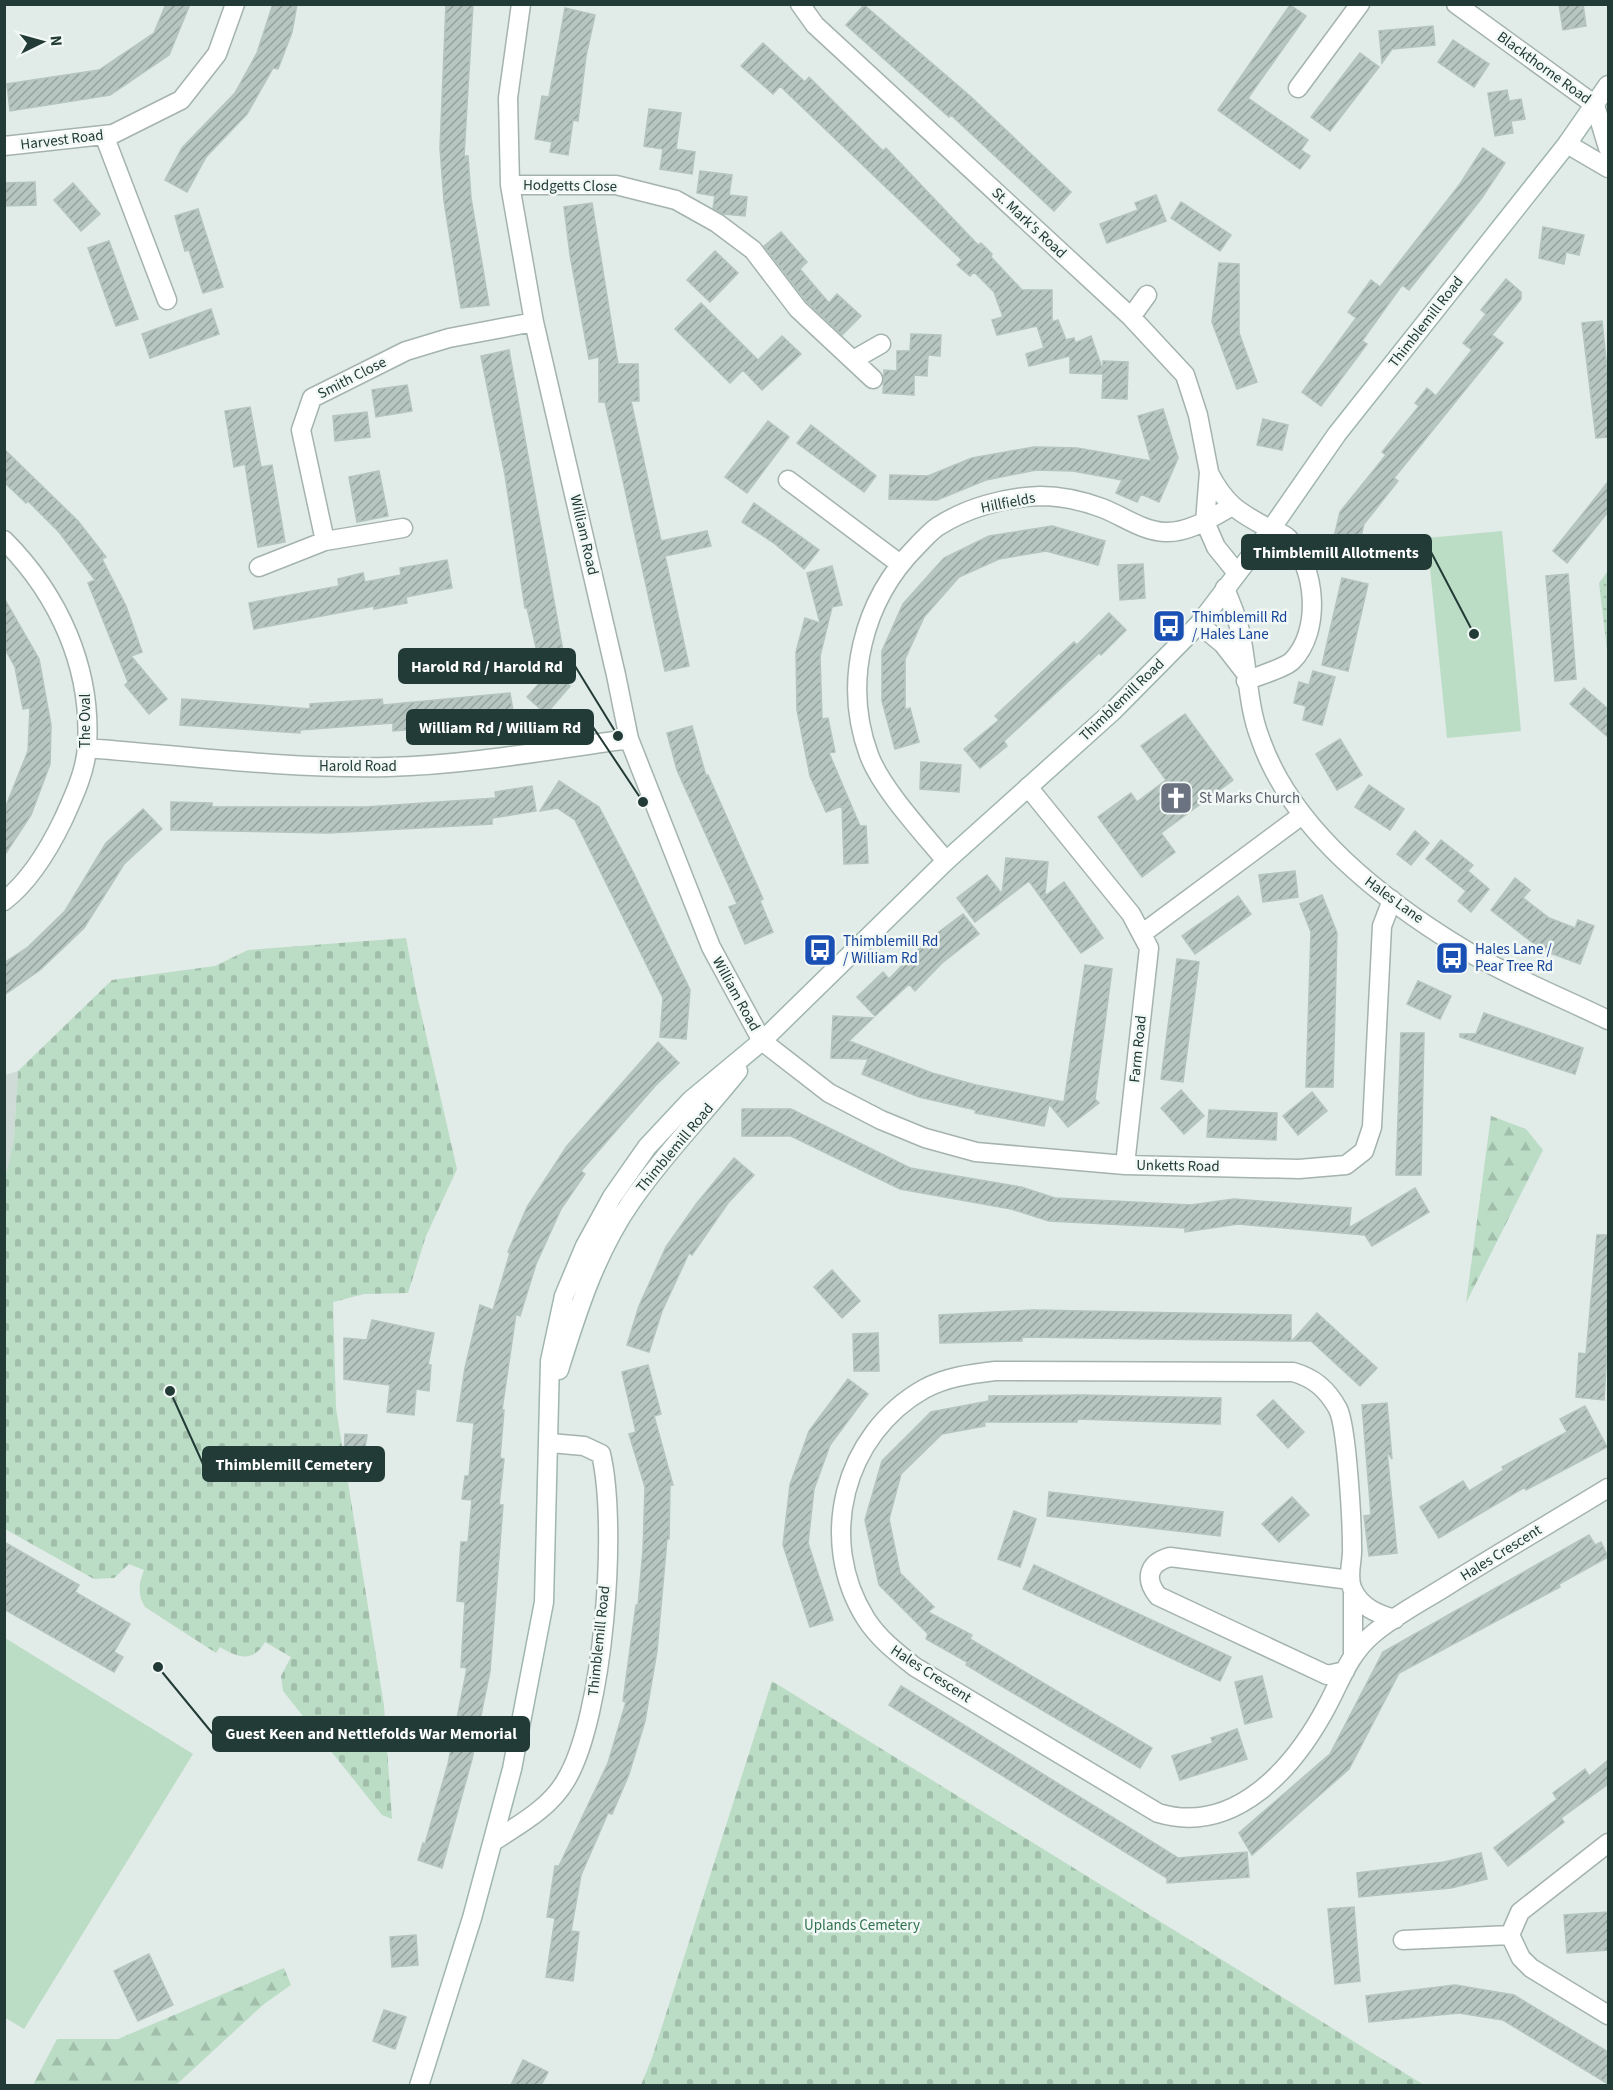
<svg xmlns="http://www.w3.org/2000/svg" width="1613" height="2090" font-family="'Source Sans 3',sans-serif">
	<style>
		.built { fill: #cfdbd6 }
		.grass { fill: url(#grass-dots) }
		.forest { fill: url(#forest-firs) }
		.cemetery { fill: url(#cemetery-stones) }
		.garden { fill: #bbdcc5 }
		.building { fill: url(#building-hatch); stroke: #b4c4be; stroke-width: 1.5 }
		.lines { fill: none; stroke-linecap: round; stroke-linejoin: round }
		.minor-casing { stroke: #a4b3ae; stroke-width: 21 }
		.tertiary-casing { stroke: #a4b3ae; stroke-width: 21 }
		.secondary-casing { stroke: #a0b6b0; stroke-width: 21 }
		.minor { stroke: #fff; stroke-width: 18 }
		.tertiary { stroke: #fff; stroke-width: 18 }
		.secondary { stroke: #fff; stroke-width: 18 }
		.labels { text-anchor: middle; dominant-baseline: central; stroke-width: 5; stroke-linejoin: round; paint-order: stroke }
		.street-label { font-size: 15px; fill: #223b36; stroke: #f1f8f5 }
		.transit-label { font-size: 15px; fill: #164399; stroke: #f1f8f5; text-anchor: start }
		.worship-label { font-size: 15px; fill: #5b616d; stroke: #f1f8f5; text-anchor: start }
		.park-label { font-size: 15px; fill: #2e704c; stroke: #f1f8f5 }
		.leader { fill: none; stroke: #223b36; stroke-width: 2 }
		.callout-dot { fill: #223b36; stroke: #f1f8f5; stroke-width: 2 }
		.callout { fill: #223b36; stroke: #223b36; stroke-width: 2 }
		.callout-label { font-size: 16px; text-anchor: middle; font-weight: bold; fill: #fff }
	</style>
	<defs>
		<pattern id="grass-dots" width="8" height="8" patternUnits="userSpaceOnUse" patternTransform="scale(1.5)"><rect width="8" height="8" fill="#bbdcc5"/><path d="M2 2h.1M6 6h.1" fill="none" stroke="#a0beaa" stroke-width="1.8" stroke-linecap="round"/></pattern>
		<pattern id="forest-firs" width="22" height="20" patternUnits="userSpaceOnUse" patternTransform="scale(1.5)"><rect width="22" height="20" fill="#bbdcc5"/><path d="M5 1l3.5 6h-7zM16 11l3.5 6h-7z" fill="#a0beaa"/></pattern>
		<pattern id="cemetery-stones" width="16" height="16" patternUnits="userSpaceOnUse" patternTransform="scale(1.5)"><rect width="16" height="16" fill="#bbdcc5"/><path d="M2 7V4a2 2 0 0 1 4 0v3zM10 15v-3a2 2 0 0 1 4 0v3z" fill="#a0beaa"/></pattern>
		<pattern id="building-hatch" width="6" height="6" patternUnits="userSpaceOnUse" patternTransform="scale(1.5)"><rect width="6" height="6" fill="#b7c6c0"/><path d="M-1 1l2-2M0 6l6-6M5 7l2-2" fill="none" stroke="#94a29d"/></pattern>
	</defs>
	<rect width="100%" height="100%" fill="#e1ebe7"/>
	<!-- built -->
	<path class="built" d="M18,1071l-4,68 -9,45v-109z"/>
	<!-- grass -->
	<path class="grass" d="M1608,571v87l-9,-75z"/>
	<!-- forest -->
	<path class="forest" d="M1491,1116l35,13 17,21 -77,153z
		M284,1968l7,17 -27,19 -88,81h-143l24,-46h61z"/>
	<!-- cemetery -->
	<path class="cemetery" d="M406,938l10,53 41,178 -31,67 -18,57 -44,1 -31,8 3,106 48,298 8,113 -10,-4 -99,-124 -2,-15 10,-19 -26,-15c-12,21 -27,16 -45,5l-4,6 -71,-46c-8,-12 -6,-24 -1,-37l-15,-6 -15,14 -20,1 -89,-50 -1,-345 10,-45 4,-68 94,-91 103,-14 33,-16z
		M772,1681l652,404h-783l11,-27z"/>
	<!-- garden -->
	<path class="garden" d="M1502,531l19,200 -74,7 -20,-200z
		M5,1638l188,116 -169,275 -20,-12z"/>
	<!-- building -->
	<path class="building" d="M166,4h24l-21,51 -59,40 -100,16 -3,-27 92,-14 55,-37z
		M273,4h24l-5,28 -14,37 -5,-1 -26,46 -41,43 -19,35 -22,-12 17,-32 53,-55 22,-40z
		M446,4h27l-9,152h4l3,42 18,107 -28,3 -17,-107 -4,-53z
		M1559,4h24l3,22 -23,4z
		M864,5l106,91 101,96 -17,19 -103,-96 -2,2 -103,-92z
		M1290,5l16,11 -58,82 60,42 -7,10 9,6 -10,13 -82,-59z
		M565,8l30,7 -9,41 -8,65 -5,-1 -5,35 -18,-3 2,-10 -17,-3 7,-43 7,1z
		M1433,26l2,19 -43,4 -10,14 -3,-32z
		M1453,40l36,24 -15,23 -36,-25z
		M763,43l42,39 4,-5 74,74 3,-3 92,97 3,-2 11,11 -1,3 31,33h30v32l6,-2 8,20 8,-2 1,5 16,-7 12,35v-10l25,1 -1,37 -25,-1 1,-24 -33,-1v-17l-41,10 -3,-12 18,-6 -7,-22 -40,9 -5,-15 11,-3 -9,-25 -20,-20 -4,4 -13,-11 5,-5 -182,-174 -7,8 -32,-28z
		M1360,53l19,14 -49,64 -19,-14z
		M1507,90l2,11 12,-2 4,20 -14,2 2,12 -18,3 -7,-43z
		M649,109l32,4 -5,36 19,3 -3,22 -32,-5 3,-20 -19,-3z
		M1483,148l22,15 -24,36 -72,91 -7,-5 -40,56 5,3 -46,62 -19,-14 54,-74 -8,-6 23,-32 9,7 80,-103z
		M700,171l32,4 -3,20 18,2 -2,19 -22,-2 -10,-6 2,-12 -18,-3z
		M35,182l1,23 -32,1v-23z
		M73,183l27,31 -19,17 -27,-31z
		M1156,195l10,26 -59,22 -7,-19 38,-14 -3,-7z
		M1181,202l50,33 -11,16 -49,-33z
		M592,203l26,161h20l1,37h-8l30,140 46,-10 4,15 -46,10 24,110 -24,5 -49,-222 -11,-47h-6v-45l-10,2 -19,-104 -6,-48z
		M198,209l25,78 -20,6 -14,-43 -4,1 -10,-35z
		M1543,227l41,8 -5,20 -13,-3 -2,12 -25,-6z
		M781,232l26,30 -7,7 29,34 8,-9 24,22 -19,19 -36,-34 -42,-55z
		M109,241l29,78 -22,7 -28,-78z
		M715,251l23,22 -28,29 -23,-22z
		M1219,263l20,1v69l18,49 -20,7 -25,-67z
		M1506,279l15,13v7l-29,36 11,8 -109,135 4,3 -34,43 -11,44 -25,-6 12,-50 46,-57 -4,-3 37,-46 -4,-3 12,-15 9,8 36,-46 -9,-7 23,-29 -5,-4z
		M701,303l57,57 24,-24 19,18 -39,36 -19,-20 -13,13 -55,-54z
		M211,309l8,25 -69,24 -8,-24z
		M1602,321l6,57v59l-12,1 -14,-115z
		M911,334l30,1 -1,21 -12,-1 -1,21 -13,-1v20l-31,-2 1,-23 13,1v-20h13z
		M509,350l54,301 -25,5 -11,-48h-2l-20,-133 -24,-119z
		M407,385l5,26 -36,6 -4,-27z
		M250,407l11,60 11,-2 13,77 -27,5 -13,-83 -11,3 -9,-56z
		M1163,409l15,49 -19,44 -18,-8 -4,8 -21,-9 6,-13 -49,-9 -37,-1 -50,10 -49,20 -48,-1 1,-24 38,1 44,-18 62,-11 43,1 74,13 -13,-45z
		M367,412l3,25 -35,4 -2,-25z
		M1263,419l25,6 -6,25 -25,-5z
		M768,421l21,16 -42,56 -22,-16z
		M811,425l65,51 -12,16 -67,-49z
		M4,449l74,72 28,36 -4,2 24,47 16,46 -11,4 36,43 -18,15 -24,-29 3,-3 -40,-99 7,-3 -36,-48 -31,-31 -2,2 -22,-21z
		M379,471l9,45 -31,6 -8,-45z
		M1608,482v30l-41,51 -14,-12z
		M754,503l65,47 -15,19 -30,-26 -32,-21z
		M1052,526l53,15 -7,24 -52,-14 -47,8 -40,18 -35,40 -19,42v51l5,-2 9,34 -24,7 -13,-48v-50l21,-47 41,-46 45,-22z
		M447,560l5,28 -46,9 1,6 -33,6v-3l-120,23 -5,-26 90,-17 -1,-7 25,-6 2,9 36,-7 -1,-7z
		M1143,564l2,34 -25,2 -2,-35z
		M832,566l10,39 -10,2 -12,49 2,63 6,-1 7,34 -6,1 31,73h6l2,37 -24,1 -2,-58 -16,6 -16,-36 -13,-66 -1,-58 9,-34 15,5 -13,-50z
		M1568,574l8,105 -21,2 -9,-105z
		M1342,578l26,6 -20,87 -26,-6z
		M4,598l35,61 12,66 -1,39 -19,51 -27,41v-45l24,-60 2,-43 -7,1 -8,-42 -11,-20z
		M1109,613l17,17 -25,25 -2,-2 -95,88 3,5 -27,22 -16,-19 35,-29 -4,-4 79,-74 3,3z
		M539,659l31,27 -24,28 -19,-17 16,-18z
		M1313,671l22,6 -13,48 -19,-5 3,-14 -12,-3 5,-21 10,3z
		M1584,688l24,21v28l-38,-33z
		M510,693l4,24 -49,8 -72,6v-8l-93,7v3l-120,-8 2,-26 128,10v-5l72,-5 1,6z
		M1185,714l48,66 -72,53 14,19 -33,25 -44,-60 33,-24 6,9 29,-22 -25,-34z
		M692,726l14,50 2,-1 55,124 -3,2 13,31 -28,12 -16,-37 8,-3 -60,-134 -10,-37z
		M1340,739l22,36 -25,15 -21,-36z
		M921,762l40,3 -2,27 -39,-3z
		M559,781l40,26 34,65 57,118 -4,49 -26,-2 3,-39 -88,-178 -18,-12 -17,3z
		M1369,785l35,24 -14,21 -35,-23z
		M532,786l4,25 -44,7v6l-164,9 -157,-3v-28l41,1v4h154l130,-9 -1,-6z
		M143,809l19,20 -38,35 -40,64 -44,42 -36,25v-32l24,-16 37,-36 41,-68z
		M1415,831l14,12 -18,22 -14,-11z
		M1441,840l32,25 -5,6 21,18 -18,23 -13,-11 8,-10 -40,-32z
		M1006,858l42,4 -3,34 19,-14 39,56 -22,15 -52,-72 -54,41 -18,-24 30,-23 15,19z
		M1295,871l3,26 -35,5 -4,-27z
		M1515,878l15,12 -7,8 26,20 26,10 3,-8 16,6 -14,38 -38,-14 -51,-40z
		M1322,895l15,38 -4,154h-27l5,-155 -11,-28z
		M1238,896l13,18 -56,40 -13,-18z
		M963,914l16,20 -37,29 -27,28 -6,-7 -34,32 -18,-19 26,-25 6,7 35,-36z
		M1177,959l22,3 -16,120 -22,-3z
		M1085,965l27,4 -17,130 4,4 -31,24 -19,-23 -5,22 -69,-13 1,-3 -57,-13 -57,-23 6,-15 -37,-1 2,-42 40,2 -24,23 83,32 44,12 88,17z
		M1418,981l33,15 -11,23 -33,-15z
		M1484,1013l99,35 -8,26 -115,-37v-3h16z
		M1401,1033h23l-3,142h-25z
		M658,1042l21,21 -24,23 -74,85 4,3 -24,35 -25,55 -16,52 -4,-2 -14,96h2l-4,48 4,1 -5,46h4l-13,166 -18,88 -30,109 -24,-8 5,-17 2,1 23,-80 19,-96 -6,-1 4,-65 -8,-1 4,-59h7l4,-42 -10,-1 3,-23h4l5,-53 -17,-2 8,-53 15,-63 13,5 17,-57 -2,-1 19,-45 40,-61z
		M1181,1090l23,26 -20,18 -23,-26z
		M1312,1092l15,19 -29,24 -15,-19z
		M742,1109h49l119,59 111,19 34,11 136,7 43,-6 117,9 -2,20 66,-40 14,24 -57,34 -7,-11 -127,-11 -53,8v-4l-136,-7 -38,-12 -111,-20 -109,-53h-49z
		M1209,1110l68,3 -1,27 -69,-3z
		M734,1158l20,17 -26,28 -36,52 -3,-2 -27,58 -13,41 -22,-7 12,-39 27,-59 31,-44z
		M1597,1235h11v98l-4,67 -28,-3 3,-44 7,1z
		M832,1270l28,31 -18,17 -28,-31z
		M1033,1310l258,5v26l-269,-4v4l-82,2 -1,-28z
		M1317,1313l60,55 -17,18 -49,-45h-19z
		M372,1320l62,13 -6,32h3l-2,26 -13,-2 -2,26 -27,-3 3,-27 -46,-6v-41l23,2z
		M878,1333l1,38h-25l-1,-37z
		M648,1365l13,49 -7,2 19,69h-3l-1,54h-2l-10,112 -12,70 -16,53 -17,40 -4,-1 -27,62 -10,56 8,1 -6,49 -27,-4 9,-59 -8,-1 8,-51h4l49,-103 18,-61 -3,-1 13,-96h2l5,-55 2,-63 -16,-53 7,-2 -14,-60z
		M848,1379l20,15 -38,51 -16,44 -6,54 25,77 -23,7 -27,-82 7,-60 19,-54z
		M1082,1395l139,3 -1,26 -143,-5v3h-93l1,4 -43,8 -41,40 -12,45 11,54 34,34 -6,5 44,23 -2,4 182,109 -12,20 -174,-103 1,-3 -41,-23 2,-5 -49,-49 -14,-65 17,-59 49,-49 58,-11v-5z
		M1273,1400l31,32 -16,16 -31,-33z
		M1387,1403l5,56 -5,-8 10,102 -28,3 -5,-40 7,-1 -9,-110z
		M1585,1406l22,41 -81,43 -1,-3 -86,51 -19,-31 43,-26 6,10 35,-21 -2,-3 65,-35 -7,-13z
		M345,1434l22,1 -4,26 -19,-1z
		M1049,1492l174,20 -3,24 -173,-20z
		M1292,1497l17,18 -30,27 -17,-18z
		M1014,1511l22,8 -16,48 -22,-8z
		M1589,1535l6,10 6,-3 7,15 -49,27 1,3 -161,86 -50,96 -97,86 -13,-22 91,-79 53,-102z
		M4,1542l75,43 -4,7 55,32 -16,28 9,5 -9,15 -110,-63z
		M1034,1565l197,92 -11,24 -197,-92z
		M1262,1676l10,41 -27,7 -10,-42z
		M901,1686l277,172 69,-6 2,25 -82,6v-5l-278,-173z
		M1237,1729l10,30 -67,21 -8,-24 41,-13 -2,-5z
		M1608,1760v24l-47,34 3,4 -56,44 -14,-18 63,-49 -4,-6 32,-24 4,7z
		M1481,1853l6,26 -36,9 -92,9 -2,-24 87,-11z
		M1354,1907l6,74 -25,3 -7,-75z
		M1608,1912v38l-41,3 -3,-38z
		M416,1935l2,30 -26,2 -2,-30z
		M149,1954l24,51 -35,16 -24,-50z
		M1455,1985l59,10 94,57v32l-105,-64 -44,-7 -90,9 -3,-26z
		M384,2010l22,7 -11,32 -22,-8z
		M523,2060l25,12 -7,13h-30z"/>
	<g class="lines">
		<defs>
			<path id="minor" d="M521,4l-13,94 2,87 24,137 82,353 13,64 82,208 51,94 67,52 52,27 44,18 51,14 149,13 174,4 47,-4 18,-14 8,-24 10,-201 10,-26
				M800,4l15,21 316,292 54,58 13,40 11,57 -4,50 11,25 21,26
				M1456,4l139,101 13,43
				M1298,88l62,-84
				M104,135l63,165
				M1567,144l41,24
				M4,146l109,-12 68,-34 36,-46 18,-50
				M510,185h106l60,15 41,23 36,27 45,59 75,70
				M1131,317l16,-22
				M853,360l28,-16
				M1209,473c16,31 29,39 59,55 6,3 15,5 20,10 28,28 34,93 4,123 -7,7 -35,15 -46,20
				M788,480l112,84
				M4,540c55,55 88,128 83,206 -1,25 -14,52 -24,74 -14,29 -33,61 -59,81
				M325,541l-24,-111 11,-32 94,-47 43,-13 85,-16
				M259,567l66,-26 78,-13
				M87,748c100,8 201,21 301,19 80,-2 161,-17 241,-28
				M1028,787l103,127 18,34 -24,217
				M946,861c-23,-28 -65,-73 -77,-106 -27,-73 -6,-155 48,-209 6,-6 13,-14 20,-19 29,-19 68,-30 103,-31 20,0 43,5 62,12 21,8 40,23 63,24 24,1 48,-15 67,-26
				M1143,933l159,-118
				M1353,1590v63
				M1395,1619c-18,-5 -35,-12 -43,-31 -5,-13 1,-28 0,-41 0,-25 -5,-120 -14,-138 -11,-20 -24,-31 -45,-37l-298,-1c-25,3 -49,6 -71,18 -80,45 -108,151 -58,230 13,20 30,33 49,48l243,146c77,23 136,-45 169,-107 14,-26 22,-52 46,-72 21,-18 48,-32 72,-47 54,-34 109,-66 163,-99
				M1345,1671l-18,4 -169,-79c-14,-17 -10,-33 12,-39l180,23
				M494,1841c26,-17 56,-33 72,-61 38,-63 52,-254 35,-326l-17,-8 -34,-3
				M1608,1843l-88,69 -10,23 11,23 10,10 77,47
				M1403,1940l107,-5"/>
			<path id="tertiary" d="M1225,588c5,14 12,28 15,43 8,35 7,73 20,107 32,93 124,163 205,212 45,27 96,47 143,70
				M1199,624l24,20 21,27"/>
			<path id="secondary" d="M559,1370c18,-58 37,-118 72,-168 32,-47 72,-87 107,-131
				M419,2086l53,-168 40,-149 32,-167 6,-241 14,-65 21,-50 27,-49 35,-50 44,-47 71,-59 184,-180 167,-150 86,-87 72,-95 66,-95 230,-290 41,-59"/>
		</defs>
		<!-- minor casing -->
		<use href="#minor" class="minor-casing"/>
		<!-- tertiary casing -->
		<use href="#tertiary" class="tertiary-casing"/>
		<!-- secondary casing -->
		<use href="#secondary" class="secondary-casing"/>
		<!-- minor -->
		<use href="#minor" class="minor"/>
		<!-- tertiary -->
		<use href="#tertiary" class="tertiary"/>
		<!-- secondary -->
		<use href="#secondary" class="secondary"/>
	</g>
	<!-- icons -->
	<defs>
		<symbol id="bus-square" viewBox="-11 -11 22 22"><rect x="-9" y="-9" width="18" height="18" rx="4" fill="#1a4fb4" stroke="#f1f8f5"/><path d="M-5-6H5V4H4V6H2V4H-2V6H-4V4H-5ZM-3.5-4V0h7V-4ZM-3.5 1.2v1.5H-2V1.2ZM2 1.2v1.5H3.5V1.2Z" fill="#fff"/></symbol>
		<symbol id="church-square" viewBox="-11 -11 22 22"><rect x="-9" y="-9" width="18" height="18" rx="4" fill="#6b7280" stroke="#f1f8f5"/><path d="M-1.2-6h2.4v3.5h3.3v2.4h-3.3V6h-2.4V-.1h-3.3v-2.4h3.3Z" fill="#fff"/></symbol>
	</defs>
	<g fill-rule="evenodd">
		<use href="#bus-square" x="1150" y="607" width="38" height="38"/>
		<use href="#church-square" x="1157" y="779" width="38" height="38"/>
		<use href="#bus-square" x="801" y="931" width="38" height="38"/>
		<use href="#bus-square" x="1433" y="939" width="38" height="38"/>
	</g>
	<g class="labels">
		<!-- street labels -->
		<g class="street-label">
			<text transform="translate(1544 68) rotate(36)">Blackthorne Road</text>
			<text transform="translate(62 140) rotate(-7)">Harvest Road</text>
			<text transform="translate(570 186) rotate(1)">Hodgetts Close</text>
			<text transform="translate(1029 223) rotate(43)">St. Mark's Road</text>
			<text transform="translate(1426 322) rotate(-52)">Thimblemill Road</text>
			<text transform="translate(352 378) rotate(-27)">Smith Close</text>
			<text transform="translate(1008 503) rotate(-11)">Hillfields</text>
			<text transform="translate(584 535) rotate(77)">William Road</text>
			<text transform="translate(1122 700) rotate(-44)">Thimblemill Road</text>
			<text transform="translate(85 721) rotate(-90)">The Oval</text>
			<text x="358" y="766">Harold Road</text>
			<text transform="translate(1394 900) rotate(36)">Hales Lane</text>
			<text transform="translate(736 994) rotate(61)">William Road</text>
			<text transform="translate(1138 1049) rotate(-84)">Farm Road</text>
			<text transform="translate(675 1148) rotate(-50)">Thimblemill Road</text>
			<text transform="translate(1178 1166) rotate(1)">Unketts Road</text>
			<text transform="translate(1501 1553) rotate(-32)">Hales Crescent</text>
			<text transform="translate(599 1641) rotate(-84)">Thimblemill Road</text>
			<text transform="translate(931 1674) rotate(33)">Hales Crescent</text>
		</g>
		<!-- transit labels -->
		<g class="transit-label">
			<text x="1192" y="617">Thimblemill Rd<tspan x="1192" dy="17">/ Hales Lane</tspan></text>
			<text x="843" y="941">Thimblemill Rd<tspan x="843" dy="17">/ William Rd</tspan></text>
			<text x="1475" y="949">Hales Lane /<tspan x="1475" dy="17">Pear Tree Rd</tspan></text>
		</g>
		<!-- worship labels -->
		<g class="worship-label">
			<text x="1199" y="798">St Marks Church</text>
		</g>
		<!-- park labels -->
		<g class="park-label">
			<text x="862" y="1925">Uplands Cemetery</text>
		</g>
	</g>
	<!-- callouts -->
	<path class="leader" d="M1474 634L1431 552M618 736L575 666M643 802L593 727M170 1391L203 1464M158 1667L213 1734"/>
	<g class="callout-dot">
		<circle cx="1474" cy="634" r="6"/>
		<circle cx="618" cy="736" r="6"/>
		<circle cx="643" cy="802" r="6"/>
		<circle cx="170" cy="1391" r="6"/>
		<circle cx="158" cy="1667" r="6"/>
	</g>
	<g class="callout">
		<rect x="1242" y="535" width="189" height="34" rx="6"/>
		<rect x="399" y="649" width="176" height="34" rx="6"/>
		<rect x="407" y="710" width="186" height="34" rx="6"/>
		<rect x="203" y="1447" width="181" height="34" rx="6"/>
		<rect x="213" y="1717" width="316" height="34" rx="6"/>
	</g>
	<g class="callout-label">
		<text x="1336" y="558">Thimblemill Allotments</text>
		<text x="487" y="672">Harold Rd / Harold Rd</text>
		<text x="500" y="733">William Rd / William Rd</text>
		<text x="294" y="1470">Thimblemill Cemetery</text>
		<text x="371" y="1739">Guest Keen and Nettlefolds War Memorial</text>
	</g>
	<!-- border -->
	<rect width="1613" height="2090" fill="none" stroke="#223b36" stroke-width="12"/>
	<!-- north arrow -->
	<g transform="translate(42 42) rotate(85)" stroke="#f1f8f5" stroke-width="4.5" paint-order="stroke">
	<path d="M0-4.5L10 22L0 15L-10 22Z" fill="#223b36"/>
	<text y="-9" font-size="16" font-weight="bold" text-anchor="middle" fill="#223b36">N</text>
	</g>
</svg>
